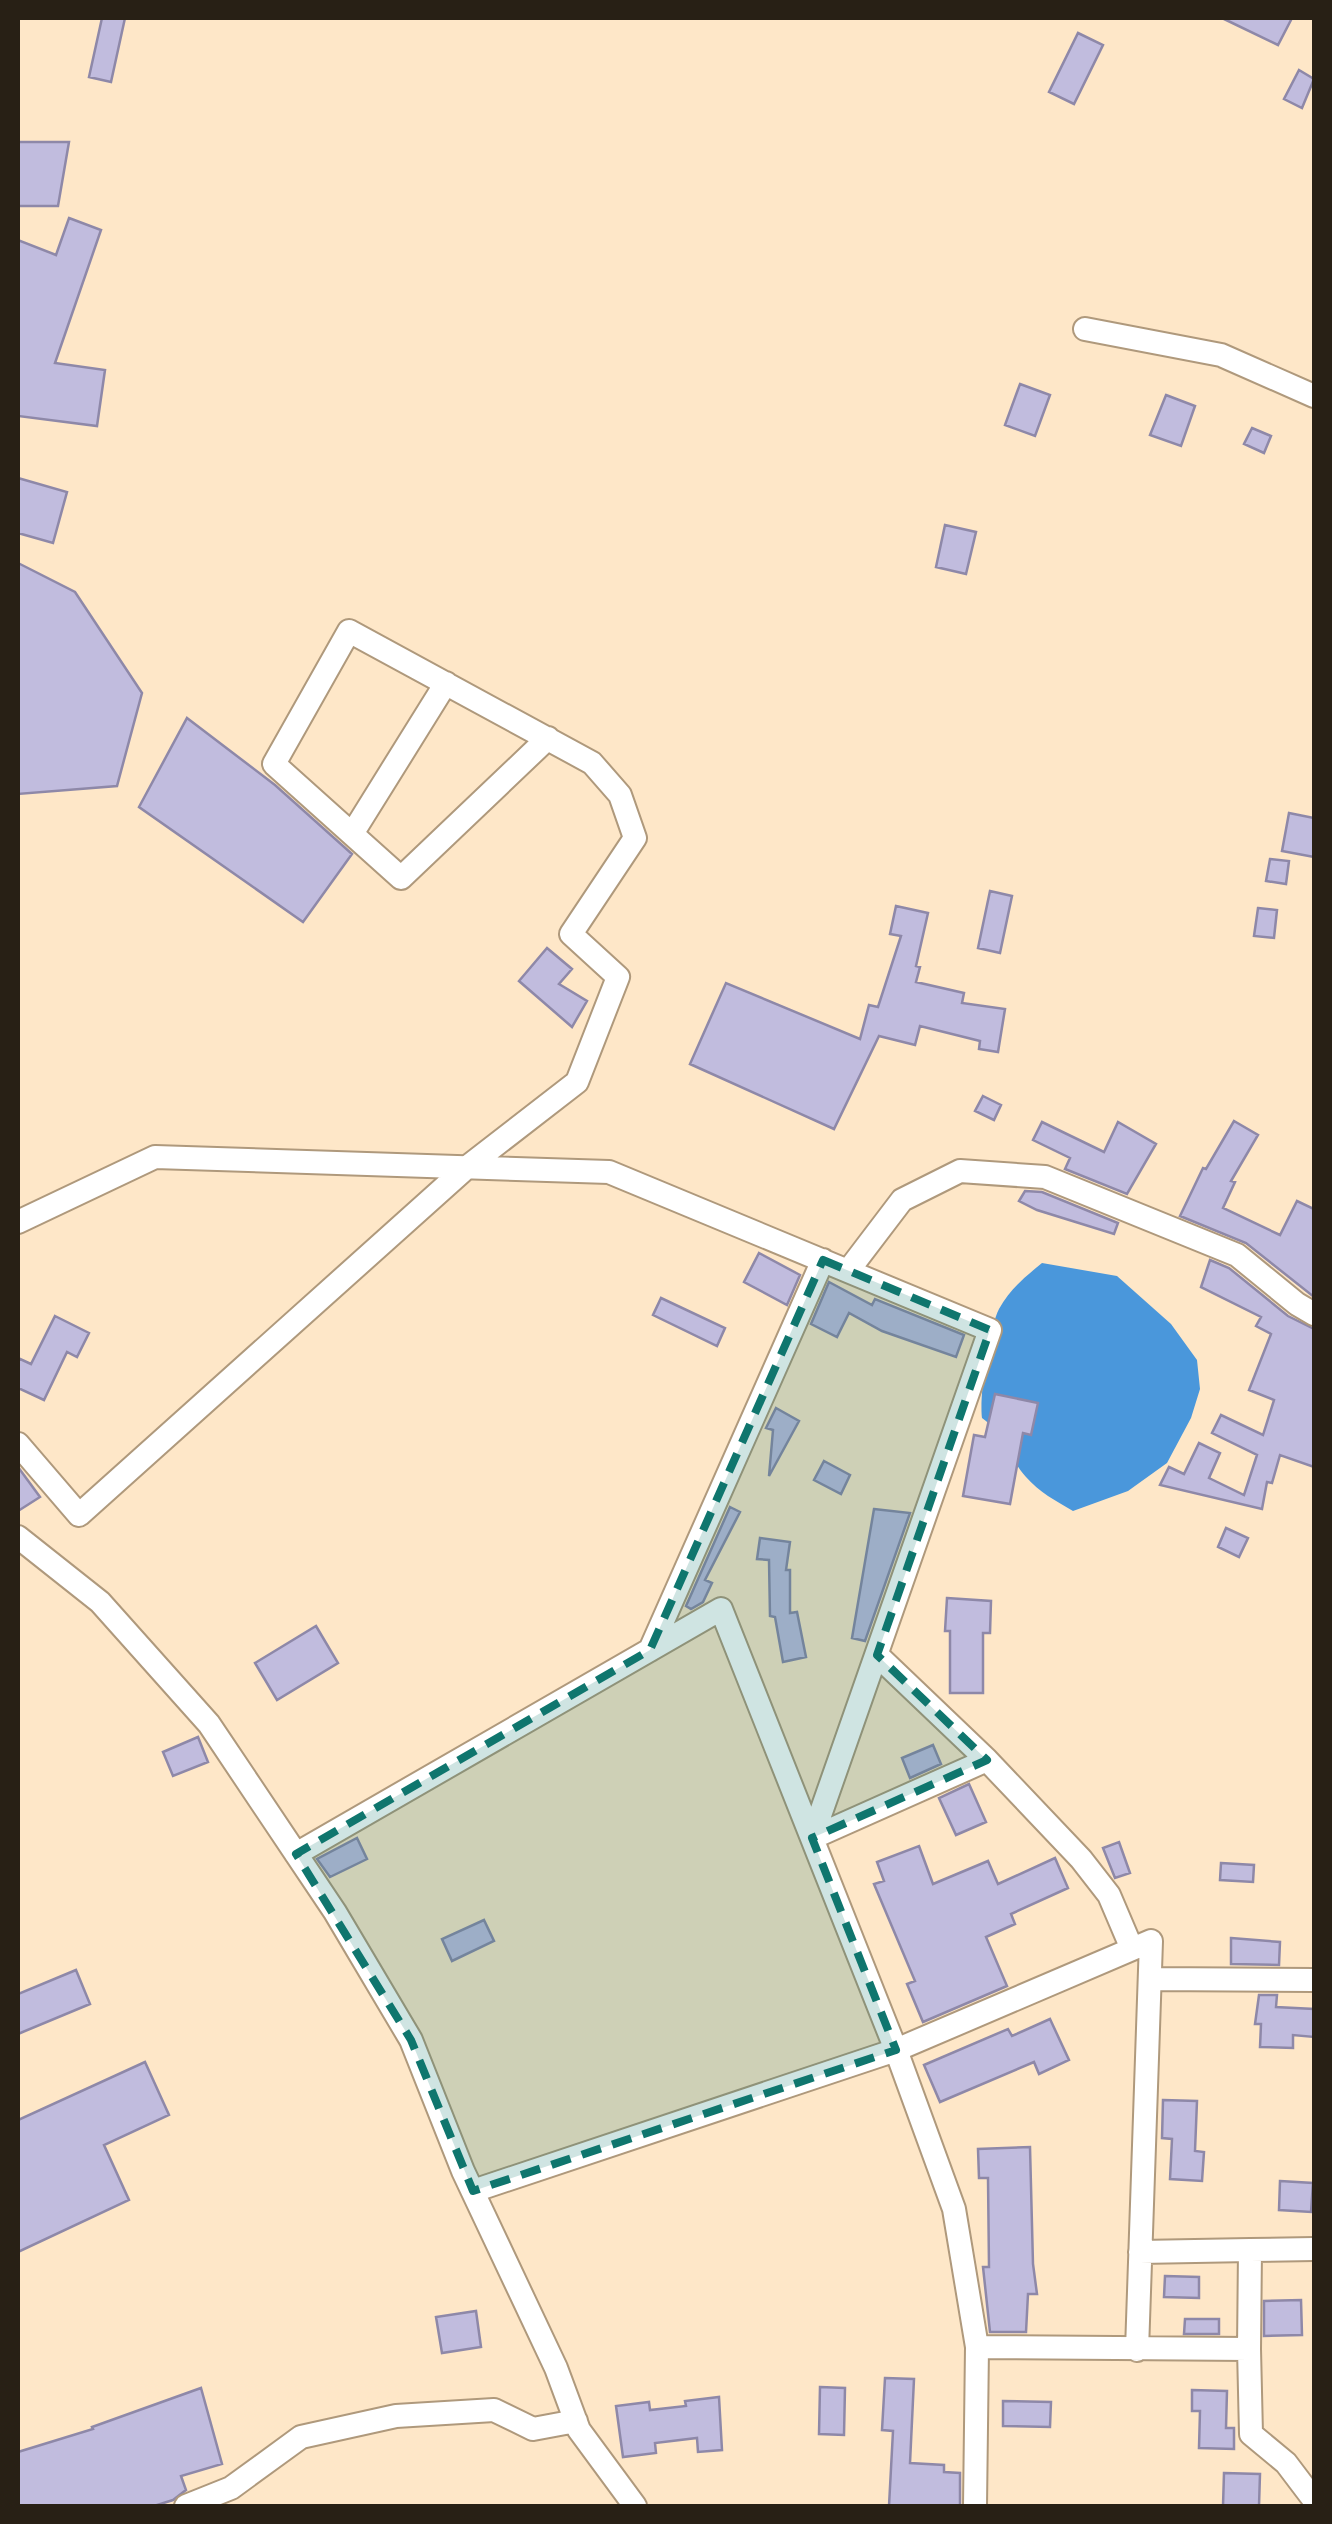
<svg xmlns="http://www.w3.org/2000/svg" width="1332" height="2524" font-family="Overpass,sans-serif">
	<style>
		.water { fill: #4a97db }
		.building { fill: #c1bcde; stroke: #8e88a8; stroke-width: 2.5 }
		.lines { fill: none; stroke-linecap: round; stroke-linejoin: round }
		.street-casing { stroke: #af997c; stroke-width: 26 }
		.street { stroke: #fff; stroke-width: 22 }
		.marked { fill: #0f766e; fill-opacity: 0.2; stroke: #0f766e; stroke-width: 8; stroke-dasharray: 20 12; stroke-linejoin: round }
	</style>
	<rect width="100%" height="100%" fill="#fee7c8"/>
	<!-- water -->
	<path class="water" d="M1042,1263l75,13 54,48 26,36 3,29 -9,29 -24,45 -39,28 -55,20c-17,-10 -34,-19 -47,-34 -17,-19 -22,-44 -44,-59 -3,-21 7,-90 17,-109 11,-20 26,-32 43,-46z"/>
	<!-- building -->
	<path class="building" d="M102,18h23l-14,64 -22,-5z
		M1222,18h70l-14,27z
		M1078,33l25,12 -29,59 -25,-12z
		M1299,70l15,9 -12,29 -18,-9z
		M18,142h51l-11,64h-40z
		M69,218l32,12 -46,133 50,7 -8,56 -79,-10v-176l38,15z
		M1020,384l30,11 -15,41 -30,-11z
		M1166,395l29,11 -14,40 -31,-11z
		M1252,428l19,8 -7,17 -20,-9z
		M18,478l49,14 -14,51 -35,-10z
		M945,525l31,7 -10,42 -30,-7z
		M18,563l57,29 67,101 -25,93 -99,8z
		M187,718l88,67 77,69 -49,68 -164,-115z
		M1289,813l25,5v39l-32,-6z
		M1270,859l19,2 -3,23 -20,-3z
		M990,891l22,5 -12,57 -22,-5z
		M896,906l32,7 -12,53 4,1 -4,15 48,11 -2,10 43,6 -7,43 -19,-3 1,-8 -60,-15 -5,19 -36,-9 -45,93 -144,-65 36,-81 134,56 9,-34 9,2 23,-71 -11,-2z
		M1258,908l19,2 -3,28 -20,-2z
		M547,948l25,21 -13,15 28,17 -15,26 -53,-46z
		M983,1096l18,9 -7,15 -19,-9z
		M1234,1121l24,14 -27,46 4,1 -12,26 57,27 17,-34 17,8v88l-68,-54 -66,-27 23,-48 3,1z
		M1042,1122l62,30 14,-30 38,22 -29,50 -62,-25 5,-11 -37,-18z
		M1025,1191l17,1 76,31 -4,11 -77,-24 -18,-9z
		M759,1253l41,22 -13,30 -43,-23z
		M1210,1260l19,8 59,48 26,13v138l-34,-12 -8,28 -5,-1 -5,27 -102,-24 9,-18 15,7 15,-31 21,10 -11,25 35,17 13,-40 -45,-22 9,-18 42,20 11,-35 -25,-10 22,-56 -15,-8 5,-9 -60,-30z
		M829,1282l43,23 3,-6 89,36 -8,22 -74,-26 -33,-18 -12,24 -26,-13z
		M661,1298l64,30 -8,18 -64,-31z
		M55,1316l34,17 -12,24 -10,-5 -23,48 -26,-12v-30l13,6z
		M995,1394l43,9 -7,32 -8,-2 -13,71 -47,-8 11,-61 11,2z
		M776,1408l23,13 -30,55 4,-46 -7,-2z
		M824,1461l26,14 -9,19 -27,-14z
		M18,1467l22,30 -22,14z
		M730,1507l10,5 -35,68 7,3 -9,19 -12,7 -5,-3z
		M874,1509l36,4 -45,128 -13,-3z
		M1226,1528l22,10 -9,19 -21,-10z
		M760,1538l30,4 -4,28h4v43l7,-1 9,45 -23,5 -8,-45 -5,-1 -1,-56 -12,-1z
		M947,1598l44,3 -1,32h-7v60h-33v-62h-5z
		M316,1626l22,37 -61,37 -22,-37z
		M198,1737l10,25 -35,14 -10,-24z
		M933,1745l8,19 -31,14 -8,-20z
		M969,1784l17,38 -30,13 -17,-37z
		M357,1838l10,21 -37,18 -13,-18z
		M1119,1842l11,31 -15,5 -12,-30z
		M919,1846l14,38 55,-23 10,23 57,-26 13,30 -57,26 4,10 -29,13 21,49 -84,36 -16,-38 8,-3 -41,-97 10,-3 -7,-19z
		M1221,1863l33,2 -1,17 -33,-2z
		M484,1920l10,21 -42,20 -10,-22z
		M1231,1938l49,4 -1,23 -48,-1z
		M76,1970l14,34 -72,30v-40z
		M1259,1995h18l-1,12 38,2v28l-21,-2v13l-33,-1 1,-23h-6z
		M1050,2019l19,41 -30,14 -5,-12 -94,40 -16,-37 84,-36 4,7z
		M145,2062l24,53 -65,30 25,55 -111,52v-132z
		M1163,2100l34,1 -2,50 9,1 -2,29 -32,-2 2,-40 -10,-1z
		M1030,2147l3,117 4,30h-9l-2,38h-36l-7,-65h6l-1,-89h-9l-1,-29z
		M1280,2181l33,2 -2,29 -32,-2z
		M1165,2276l34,1v21l-35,-1z
		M1301,2300l1,35 -38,1v-35z
		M476,2311l5,36 -39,6 -6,-36z
		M1185,2319h34v15h-35z
		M885,2378l29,1 -4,84 34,2v7l16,1v33h-71l4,-75 -11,-1z
		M820,2387l25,1 -1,47 -25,-1z
		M201,2388l21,76 -41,12 5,14 -13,10 -19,6h-136v-54l75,-23 -1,-2z
		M1192,2390l35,1 -1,37h8v21l-35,-1 1,-37h-8z
		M719,2397l3,53 -24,2 -1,-14 -42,5 1,10 -33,4 -7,-51 33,-4 1,8 36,-4 -1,-5z
		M1003,2401l48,1 -1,25 -47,-1z
		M1224,2473l36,1 -1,32h-36z"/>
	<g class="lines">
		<defs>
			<path id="street" d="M1085,329l136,26 93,41
				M352,834l94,-151
				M18,1222l137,-65 454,15 381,158 -178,508
				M848,1271l54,-71 58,-29 85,6 192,78 60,49 17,10
				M18,1444l61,71 387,-347 111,-86 41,-105 -47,-43 64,-96 -15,-43 -28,-32 -243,-132 -75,133 127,114 147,-140
				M18,1537l82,65 109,122 126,188 76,128 52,131 93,197 23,62 56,76
				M650,1650l173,-390
				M877,1655l110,105
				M812,1838l175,-78 94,99 28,36 23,54
				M296,1854l425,-245 175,441 58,159 23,138 -2,159
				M1150,1979l164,1
				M473,2191l423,-141 255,-109 -14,409
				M1250,2250l64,-1
				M977,2347l272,2 1,-99 -110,2
				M1249,2349l2,85 35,29 28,37
				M186,2506l45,-18 70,-51 95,-21 98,-6 39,19 43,-8"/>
		</defs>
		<!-- street casing -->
		<use href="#street" class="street-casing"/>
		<!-- street -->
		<use href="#street" class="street"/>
	</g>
	<!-- marked area -->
	<path class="marked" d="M823,1260l167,70 -113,325 110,105 -175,78 84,212 -423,141 -62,-151 -115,-186 354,-204z"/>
	<!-- border -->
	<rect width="1332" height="2524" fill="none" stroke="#282015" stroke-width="40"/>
</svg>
